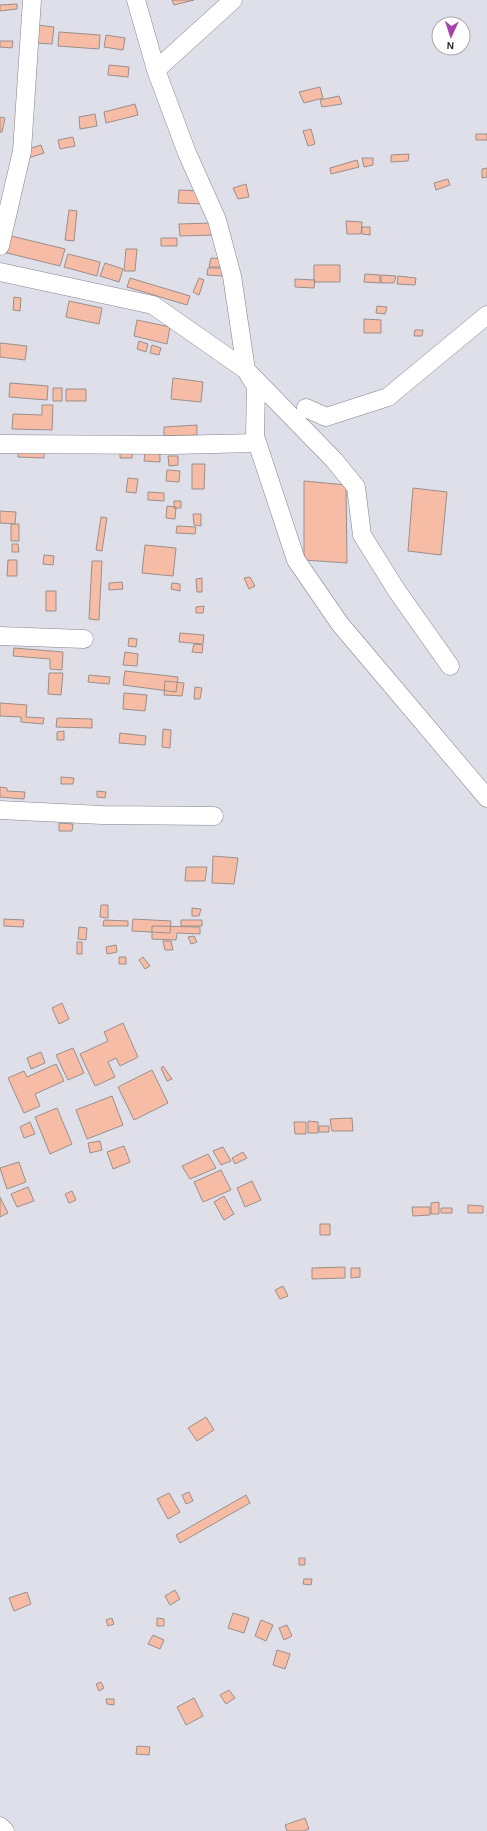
<svg xmlns="http://www.w3.org/2000/svg" width="487" height="1831" font-family="Karla,sans-serif">
	<style>
		.building { fill: #f7bca6; stroke: #9a8f8b }
		.lines { fill: none; stroke-linecap: round; stroke-linejoin: round }
		.minor-casing { stroke: #83848e; stroke-width: 19 }
		.minor { stroke: #fff; stroke-width: 18 }
	</style>
	<rect width="100%" height="100%" fill="#dfdfea"/>
	<!-- building -->
	<path class="building" d="M172,0h22l-20,5z
		M17,4v5l-17,2v-6z
		M37,25l17,2 -2,17 -16,-1z
		M59,32l41,3 -1,14 -41,-3z
		M106,35l19,3 -2,12 -19,-3z
		M0,41h13l-1,7 -12,-1z
		M109,65l20,2 -1,10 -20,-2z
		M320,87l3,11 -19,5 -5,-11z
		M339,96l3,8 -20,3 -2,-7z
		M135,104l3,11 -32,8 -2,-11z
		M95,114l2,12 -17,3 -1,-12z
		M0,117l5,1 -3,14h-2z
		M311,129l4,15 -7,2 -5,-15z
		M476,134h11v6h-11z
		M73,137l2,9 -15,3 -2,-9z
		M41,145l3,8 -16,5 -3,-8z
		M409,154l-1,7 -17,1v-7z
		M362,158h11v7l-9,2z
		M357,160l2,7 -28,7 -1,-6z
		M487,168v9l-5,1v-9z
		M448,179l2,6 -14,5 -2,-7z
		M246,184l3,13 -11,2 -5,-11z
		M179,190l24,1v13l-25,-1z
		M69,210l8,1 -3,30 -9,-1z
		M346,221l16,1 -1,12h-14z
		M212,223l1,12 -33,1 -1,-12z
		M362,227h8v8l-8,-1z
		M7,235l58,14 -5,17 -57,-14z
		M161,238h16v8h-16z
		M126,249h11l-2,22h-11z
		M68,254l32,8 -3,14 -33,-9z
		M211,258l13,1 -1,8h-14z
		M105,263l18,6 -4,13 -19,-6z
		M314,265h26v17h-26z
		M208,268h15l-1,8 -15,-1z
		M365,274l15,1v8l-16,-1z
		M381,275l15,1 -2,7h-13z
		M398,276l18,2 -1,7 -18,-1z
		M130,278l60,18 -3,9 -60,-18z
		M199,278l5,2 -5,15 -6,-3z
		M295,279l20,1 -1,8 -19,-1z
		M14,297l7,1 -1,13 -7,-1z
		M69,301l33,7 -3,16 -33,-7z
		M377,306l10,1 -2,7 -9,-1z
		M364,319l17,1v13h-17z
		M137,320l33,7 -3,17 -33,-8z
		M415,330h8l-1,6h-8z
		M139,341l9,3 -2,8 -9,-3z
		M0,343l27,3 -2,14 -25,-3z
		M152,345l9,3 -2,7 -9,-2z
		M173,378l30,4 -2,20 -30,-3z
		M10,383l38,3 -1,14 -38,-3z
		M53,388h9v13h-9z
		M66,389h20v12h-20z
		M42,405h11l-1,25 -40,-1 1,-15 29,1z
		M197,425v10l-33,1v-9z
		M120,449l13,1 -1,8h-12z
		M18,450l26,1v7l-26,-1z
		M145,452l15,2v8l-16,-1z
		M168,456h10v9l-9,1z
		M192,464h13l-1,25h-12z
		M167,470l13,1 -1,11 -13,-1z
		M128,478l10,1 -2,14 -10,-1z
		M304,481l42,4 1,78 -43,-3z
		M413,488l34,4 -6,63 -33,-4z
		M148,492l16,1v8l-16,-1z
		M174,501h7v7h-7z
		M167,506l9,1 -1,12 -9,-1z
		M0,511l16,1 -1,12 -15,-1z
		M193,514h8v12l-7,-1z
		M101,517l6,1 -5,33 -6,-1z
		M11,524h8v17h-8z
		M177,526l19,1 -1,7 -19,-1z
		M12,544h6l1,8h-7z
		M145,545l31,3 -3,28 -31,-3z
		M44,555l10,1 -1,9 -10,-1z
		M8,560h9v16h-10z
		M92,561h10l-3,59 -10,-1z
		M250,577l5,9 -6,3 -5,-11z
		M202,578v14h-5l-1,-13z
		M122,582l1,7 -14,1v-7z
		M172,583l8,1v7l-9,-2z
		M46,591h10v20h-10z
		M204,606l-1,7h-7v-6z
		M180,633l24,2 -1,9 -24,-2z
		M129,638l8,1 -1,8 -8,-1z
		M194,644l9,1 -1,8 -10,-1z
		M14,648l49,4 -1,18 -12,-1v-10l-37,-3z
		M125,652l13,2 -1,12 -14,-1z
		M125,671l53,6 -2,15 -53,-7z
		M49,673h14l-2,22 -13,-1z
		M89,675l21,2 -1,7 -21,-2z
		M165,681l19,2 -2,13 -18,-1z
		M195,687l7,1 -2,11h-6z
		M124,693l23,2 -2,16 -22,-2z
		M0,703l27,2 -1,12 18,1 -1,6 -22,-2v-5l-21,-1z
		M57,718l35,1v9l-36,-1z
		M163,729l8,1 -1,18 -8,-1z
		M64,731v9h-7v-8z
		M120,733l26,3 -1,9 -26,-2z
		M61,777l13,1 -1,6h-12z
		M0,787l7,1v3l18,1 -1,7 -24,-2z
		M97,791l9,1 -1,6 -8,-1z
		M59,823l14,1 -1,7h-13z
		M213,856l25,2 -4,26 -22,-1z
		M186,867h21l-2,14h-20z
		M101,905h7v13l-8,-1z
		M192,908l9,1 -2,7h-7z
		M4,919l20,1 -1,7 -19,-1z
		M133,919l38,2 -1,12 -38,-2z
		M104,920l24,1v5h-25z
		M181,920h21v6h-21z
		M152,926l48,1v7l-23,-1 -1,7 -24,-1z
		M79,927l8,1 -1,12 -8,-1z
		M194,936l3,6 -6,2 -3,-7z
		M163,941h8l2,9h-8z
		M77,942h5v12h-5z
		M116,945l1,7 -10,2 -1,-7z
		M119,957h7v7h-7z
		M143,957l7,9 -5,3 -6,-9z
		M62,1003l7,16 -10,5 -7,-16z
		M123,1023l15,34 -18,9 -4,-8 -8,4 7,15 -20,9 -15,-32 28,-13 -4,-9z
		M73,1048l11,25 -16,7 -12,-25z
		M41,1052l4,11 -14,6 -4,-11z
		M56,1064l8,17 -29,13 5,12 -16,7 -16,-35 16,-7 3,6z
		M163,1066l9,13 -5,2 -6,-13z
		M152,1070l16,33 -34,17 -16,-33z
		M112,1096l11,29 -36,14 -11,-29z
		M57,1108l15,36 -22,10 -15,-37z
		M352,1118l1,13h-21l-2,-12z
		M308,1121l10,1v11h-10z
		M30,1122l5,12 -11,4 -4,-11z
		M294,1122h12v12h-11z
		M319,1126h10v6h-10z
		M100,1141l2,9 -12,3 -2,-10z
		M124,1146l6,16 -17,7 -6,-17z
		M223,1147l8,14 -10,4 -8,-14z
		M243,1152l4,6 -12,6 -3,-6z
		M208,1154l8,14 -26,11 -8,-13z
		M19,1162l7,20 -19,7 -7,-21z
		M221,1170l10,20 -28,12 -9,-20z
		M252,1181l9,19 -16,7 -8,-19z
		M28,1187l6,14 -17,6 -6,-13z
		M72,1191l4,9 -7,3 -4,-9z
		M224,1196l10,18 -10,6 -10,-18z
		M0,1197l8,16 -8,4z
		M439,1202v12h-8v-11z
		M468,1205l15,1v7h-15z
		M412,1207h18v8l-17,1z
		M441,1208h11v5h-11z
		M320,1224h10v11h-10z
		M345,1267v11l-33,1v-11z
		M351,1268h9v9l-9,1z
		M283,1286l5,10 -8,3 -5,-9z
		M206,1417l8,13 -17,11 -9,-13z
		M189,1492l4,9 -7,3 -4,-9z
		M169,1493l11,19 -12,7 -11,-20z
		M246,1495l4,8 -70,40 -4,-8z
		M299,1558h6v7h-6z
		M304,1579h8l-1,6 -8,-1z
		M175,1590l5,9 -10,6 -5,-9z
		M27,1592l4,12 -17,7 -5,-13z
		M233,1613l16,5 -5,15 -16,-5z
		M112,1618l2,6 -6,2 -2,-6z
		M157,1618l7,1v7h-7z
		M261,1620l12,5 -7,16 -11,-5z
		M287,1625l5,11 -8,4 -5,-12z
		M153,1635l11,5 -4,9 -12,-5z
		M277,1650l13,4 -5,15 -12,-4z
		M101,1682l3,6 -5,3 -3,-7z
		M229,1690l6,8 -9,6 -6,-9z
		M194,1698l9,18 -17,9 -9,-18z
		M106,1699h8v6l-7,-1z
		M137,1746l13,1 -1,8 -13,-1z
		M305,1818l4,11 -5,2h-17l-2,-6z"/>
	<g class="lines">
		<defs>
			<path id="minor" d="M136,0l20,70 31,83 30,67 15,56 14,94 10,17 -1,49 41,124 44,64 147,174
				M156,70l77,-70
				M0,246l22,-95 10,-151
				M0,272l153,33 93,65 88,90 22,27 6,48 35,56 53,75
				M306,408l20,9 62,-20 99,-82
				M0,444l172,1 85,-2
				M0,636l84,3
				M0,810l102,5 112,1
				M0,1826l5,5"/>
		</defs>
		<!-- minor casing -->
		<use href="#minor" class="minor-casing"/>
		<!-- minor -->
		<use href="#minor" class="minor"/>
	</g>
	<!-- north arrow -->
	<g transform="translate(451 36) rotate(183)"><circle r="19" fill="#ffffff" stroke="#a9a9aa"/>
	<path d="M0-3L7 15L0 10L-7 15Z" fill="#a644ab"/>
	<text y="-6" font-size="11" font-weight="bold" text-anchor="middle" fill="#27272b">N</text>
	</g>
</svg>
